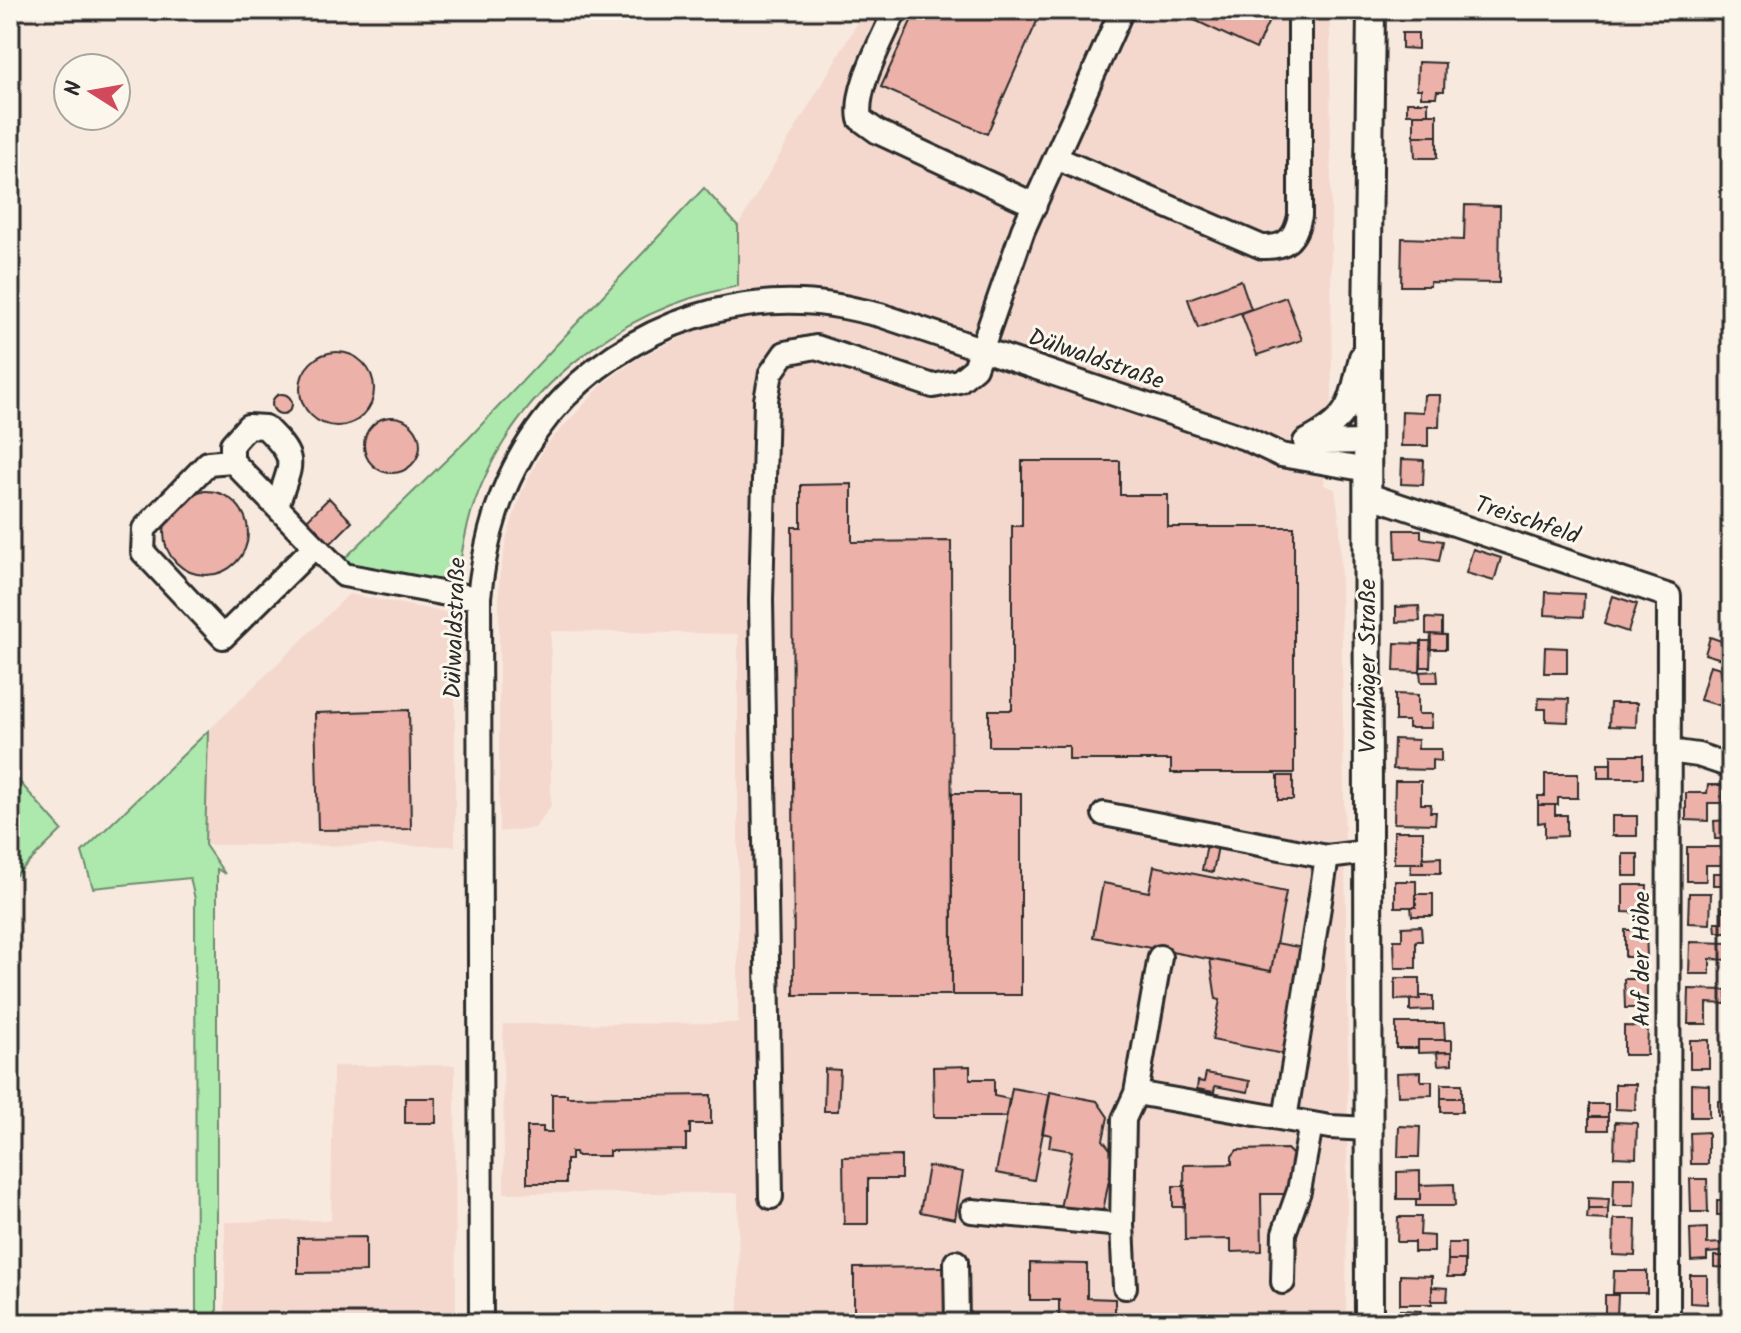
<svg xmlns="http://www.w3.org/2000/svg" width="1741" height="1333" font-family="Kalam,sans-serif">
	<style>
		.built { fill: #f4d8ce }
		.green { fill: #ade8ad; stroke: #6c8a6c; stroke-width: 2 }
		.building { fill: #ecb1a8; stroke: #2b2b2b; stroke-width: 2 }
		.lines { fill: none; stroke-linecap: round; stroke-linejoin: round }
		.minor-casing { stroke: #2b2b2b; stroke-width: 28 }
		.major-casing { stroke: #2b2b2b; stroke-width: 32 }
		.minor { stroke: #fbf7ec; stroke-width: 22 }
		.major { stroke: #fbf7ec; stroke-width: 26 }
		.labels { text-anchor: middle; dominant-baseline: central; stroke-width: 6; stroke-linejoin: round; paint-order: stroke }
		.street-label { font-size: 24px; fill: #2b2b2b; stroke: #fbf7ec }
	</style>
	<rect width="100%" height="100%" fill="#f8e9de"/>
	<filter id="ink" filterUnits="userSpaceOnUse"><feTurbulence type="fractalNoise" baseFrequency=".0125" numOctaves="2"/><feDisplacementMap in="SourceGraphic" scale="16" xChannelSelector="R" yChannelSelector="G"/><feConvolveMatrix kernelMatrix="1 2 1 2 8 2 1 2 1" color-interpolation-filters="sRGB"/></filter>
	<g filter="url(#ink)">
		<!-- built -->
		<path class="built" d="M865,10h465l2,388 -8,87 11,4 5,35 8,531 -2,268h-607l-1,-130h-234l-1,-169 235,-1v-389l-187,-3v175l-16,22 -36,4v-254l8,-42 15,-45 23,-45 61,-65 33,-23 39,-19 34,-14 26,-5v-94z
			M349,594l106,20v232l-250,-1 3,-114z
			M455,1065l1,258h-231v-101l106,-2 2,-154z"/>
		<!-- green -->
		<path class="green" d="M704,188l34,38v60c-123,24 -228,106 -267,227 -7,24 -11,48 -14,72l-101,-14 -13,-11 125,-121z
			M208,731l-3,114 20,29 -8,-5v454h-21l-1,-424 -5,-21 -97,10 -11,-36z
			M10,771l52,59 -52,51z"/>
		<!-- building -->
		<path class="building" d="M916,10h126l-55,124 -106,-47z
			M1173,10h101l-18,39z
			M1423,10h29l-1,9 -28,-2z
			M1402,33h16v16l-16,-1z
			M1418,62l27,1 -1,28h-7l-1,6h-15v-8h-4z
			M1407,102h21v12h-21z
			M1414,114h23v22h-23z
			M1414,136h23v22h-22z
			M1465,205l35,1 -1,77 -69,-1v4h-29l1,-48 62,2z
			M1241,280l10,29 -53,19 -10,-29z
			M1286,297l16,43 -45,15 -16,-42z
			M300 389a37 37 0 1 1 74 0a37 37 0 1 1-74 0Z
			M272 404a10 10 0 1 1 20 0a10 10 0 1 1-20 0Z
			M1424,395h16l-1,32h-11v19h-27l1,-35 21,1z
			M364 445a28 28 0 1 1 56 0a28 28 0 1 1-56 0Z
			M1402,459l22,1 -1,25 -22,-1z
			M1022,461h98v34h48v32h126v246h-123v-13h-102v-14h-80v-36h23v-184h10z
			M852,484v58l99,-1 1,454h-158l-2,-468h9v-42z
			M164 533a42 42 0 1 1 84 0a42 42 0 1 1-84 0Z
			M329,498l23,24 -26,26 -23,-24z
			M1395,530h26v8l22,3 -4,20 -15,-3 -28,1z
			M1473,549l28,9 -7,23 -28,-8z
			M1546,592l38,2 -1,23 -38,-2z
			M1613,596l24,8 -9,28 -24,-8z
			M1419,606l1,15 -24,1v-15z
			M1426,618l16,1v16l-16,-1z
			M1431,634l15,1v14h-16z
			M1710,637l20,7 -5,16 -20,-6z
			M1421,641h10l-1,26h-9z
			M1395,643l26,1 -1,28 -26,-1z
			M1545,647l22,1v25h-23z
			M1710,665l21,6 -9,35 -22,-6z
			M1437,671l1,11h-17l-1,-10z
			M1395,694l23,1v19h14l-1,14h-23v-7h-13z
			M1539,698l30,1 -1,23 -22,-1v-12h-8z
			M1610,703h27l-1,24 -27,-1z
			M409,710l2,119 -93,1 -3,-117z
			M1394,739l24,1v9h23v12l-9,-1v10l-39,-1z
			M1611,755h32v23h-32z
			M1598,764h13v14h-13z
			M1545,774h33v24h-20v7h-20v-9h7z
			M1278,776h15v24h-15z
			M1395,781h26v23h10l-1,8h6l-1,12 -41,-1z
			M1708,785h15v18h-15v18l-22,-1v-27h21z
			M952,793h69v202h-69z
			M1538,805h17v10h12v21l-22,1v-15l-7,1z
			M1612,816h25v20h-25z
			M1731,820v19h-16l-1,-18z
			M1394,831h29v32h-29z
			M1207,844l11,2 -5,26 -11,-2z
			M1687,847h39v18h-20v16h-19z
			M1623,854h15v22h-15z
			M1441,857v16h-30v-10h12v-5z
			M1154,866l132,26 -15,79 -178,-34 10,-54 46,9z
			M1713,873h18v12h-18z
			M1395,881h21v26h-21z
			M1623,885h24l-1,28 -23,-1z
			M1689,893h22l-1,31 -22,-1z
			M1416,894h17v22h-21l-1,-9h5z
			M1722,908h9v24h-15l-1,-10h7z
			M1421,926l1,15h-6v27h-21l-1,-28h8v-13z
			M1625,930h21l1,27h-22z
			M1690,942l41,1 -1,17 -20,-1v15h-21z
			M1276,943l33,6 -20,106 -77,-15 8,-40 -4,-1 -6,-40 61,12z
			M1395,978h25v21l-25,1z
			M1624,979h23v29h-22z
			M1689,989l38,1 -1,14 -19,-1v21h-19z
			M1420,996h13v14l-23,1v-11l10,-1z
			M1396,1023h48l1,17h-27v8h-22z
			M1624,1026l24,1 -1,28h-23z
			M1418,1040h34v12l-34,1z
			M1690,1040h19v28h-19z
			M1437,1052h15v12l-14,1z
			M970,1066v13h24v17l15,3 -3,18h-72l-1,-50z
			M825,1069l15,1 -2,41h-14z
			M1421,1072v9h11v14l-34,1 -1,-23z
			M1206,1073l44,8 -2,11 -33,-6 -1,6 -17,-3 1,-8 6,1z
			M1441,1084h21v14h-21z
			M1615,1084h21l-1,26 -20,-1z
			M1691,1084l18,1v32h-18z
			M1012,1088l38,7 -16,85 -38,-7z
			M1050,1092l47,9 11,16 -5,23 11,14 -12,62 -42,-8 12,-57 -23,-4 2,-12 -9,-2z
			M552,1094h15v3l144,-2v29h-21v10h-4v16l-77,1v5h-33l-1,-4h-4v8h-5v23h-39v-56h16v5h9z
			M405,1098h31v25h-31z
			M1441,1098h21v14h-21z
			M1718,1101h13v15h-13z
			M1589,1104h19v13h-19z
			M1589,1117h19v13h-19z
			M1615,1122l22,1 -1,35 -22,-1z
			M1399,1126l21,1 -1,30h-21z
			M1708,1132v32h-17l-1,-31z
			M1287,1149l6,6 -2,33 -7,6h-23l1,57 -31,1v-13l-46,1 -1,-75 48,-1v-8l5,-6z
			M901,1156v23h-33v45h-24l-1,-67z
			M928,1166l35,6 -8,47 -35,-7z
			M1420,1171v28h-23v-27z
			M1614,1178h21l-1,28h-21z
			M1690,1179h17l1,33h-17z
			M1454,1184l1,22h-39v-7h4v-14z
			M1173,1186h12v21h-12z
			M1588,1198l21,1 -1,10h-20z
			M1717,1200h12v15h-12z
			M1588,1209h20v11l-21,-1z
			M1398,1217h23l-1,18 14,1v16h-20v-10h-17z
			M1614,1219h22l-1,37 -22,-1z
			M1707,1228v16l13,-1v9l-13,1v7l-16,1 -1,-32z
			M366,1237v35l-68,1v-35z
			M1448,1243h17v17h-17z
			M1714,1256h17v12l-17,-1z
			M1448,1260h17v17h-18z
			M1030,1263l57,1v34l28,1v24h-56v-23h-29z
			M944,1267l1,56h-91v-55z
			M1614,1271h33v22h-34z
			M1400,1275l32,1v28h-32z
			M1690,1275h17v29l-17,-1z
			M1432,1287l16,1 -1,13h-15z
			M1605,1295h13l-1,20h-12z
			M1400,1310l21,1v12h-22z"/>
		<g class="lines">
			<defs>
				<path id="minor" d="M895,10c-12,30 -41,78 -35,109l18,13 157,73
					M1056,158l206,89c24,1 33,-8 38,-31v-206
					M1305,442c46,-24 45,-37 56,-85
					M1309,443l59,-1
					M232,461v-17l16,-18 17,1c36,35 25,35 12,80
					M1368,495l301,101 -1,727
					M315,546l-83,-85 -24,2 -64,66 -1,23 80,85 92,-91 29,29 108,20 27,2
					M1669,751l29,4 33,11
					M1104,814l223,43 40,-5
					M1160,957l-24,136 194,34 38,2
					M1285,1119l42,-262
					M771,1197l-10,-597 5,-200 5,-27 14,-20 31,-6 117,39 26,-5 16,-13 48,-138 99,-220
					M972,1211l150,14 2,-106 12,-26
					M1122,1225l3,62
					M956,1262l1,61
					M1283,1282l1,-49 15,-42 12,-67
					M481,1323l-2,-726c5,-45 14,-87 35,-128 53,-107 171,-172 288,-167 27,1 52,7 78,13l365,123 36,17 87,15"/>
				<path id="major" d="M1369,1323l-2,-994 4,-319"/>
			</defs>
			<!-- minor casing -->
			<use href="#minor" class="minor-casing"/>
			<!-- major casing -->
			<use href="#major" class="major-casing"/>
			<!-- minor -->
			<use href="#minor" class="minor"/>
			<!-- major -->
			<use href="#major" class="major"/>
		</g>
	</g>
	<g class="labels">
		<!-- street labels -->
		<g class="street-label">
			<text transform="translate(1096 360) rotate(19)">Dülwaldstraße</text>
			<text transform="translate(1527 521) rotate(18)">Treischfeld</text>
			<text transform="translate(456 628) rotate(-88)">Dülwaldstraße</text>
			<text transform="translate(1368 666) rotate(-90)">Vornhäger Straße</text>
			<text transform="translate(1642 959) rotate(-90)">Auf der Höhe</text>
		</g>
	</g>
	<!-- margin -->
	<rect width="1741" height="1333" fill="none" stroke="#fbf7ec" stroke-width="40"/>
	<rect x="20" y="20" width="1701" height="1293" fill="none" stroke="#2b2b2b" stroke-width="3" filter="url(#ink)"/>
	<!-- north arrow -->
	<g transform="translate(92 92) rotate(281)"><circle r="38" fill="#fbf7ec" stroke="#a8a59f" stroke-width="2"/>
	<path d="M0-6L14 30L0 20L-14 30Z" fill="#d1495b"/>
	<text y="-12" font-size="22" font-weight="bold" text-anchor="middle" fill="#2b2b2b">N</text>
	</g>
</svg>
